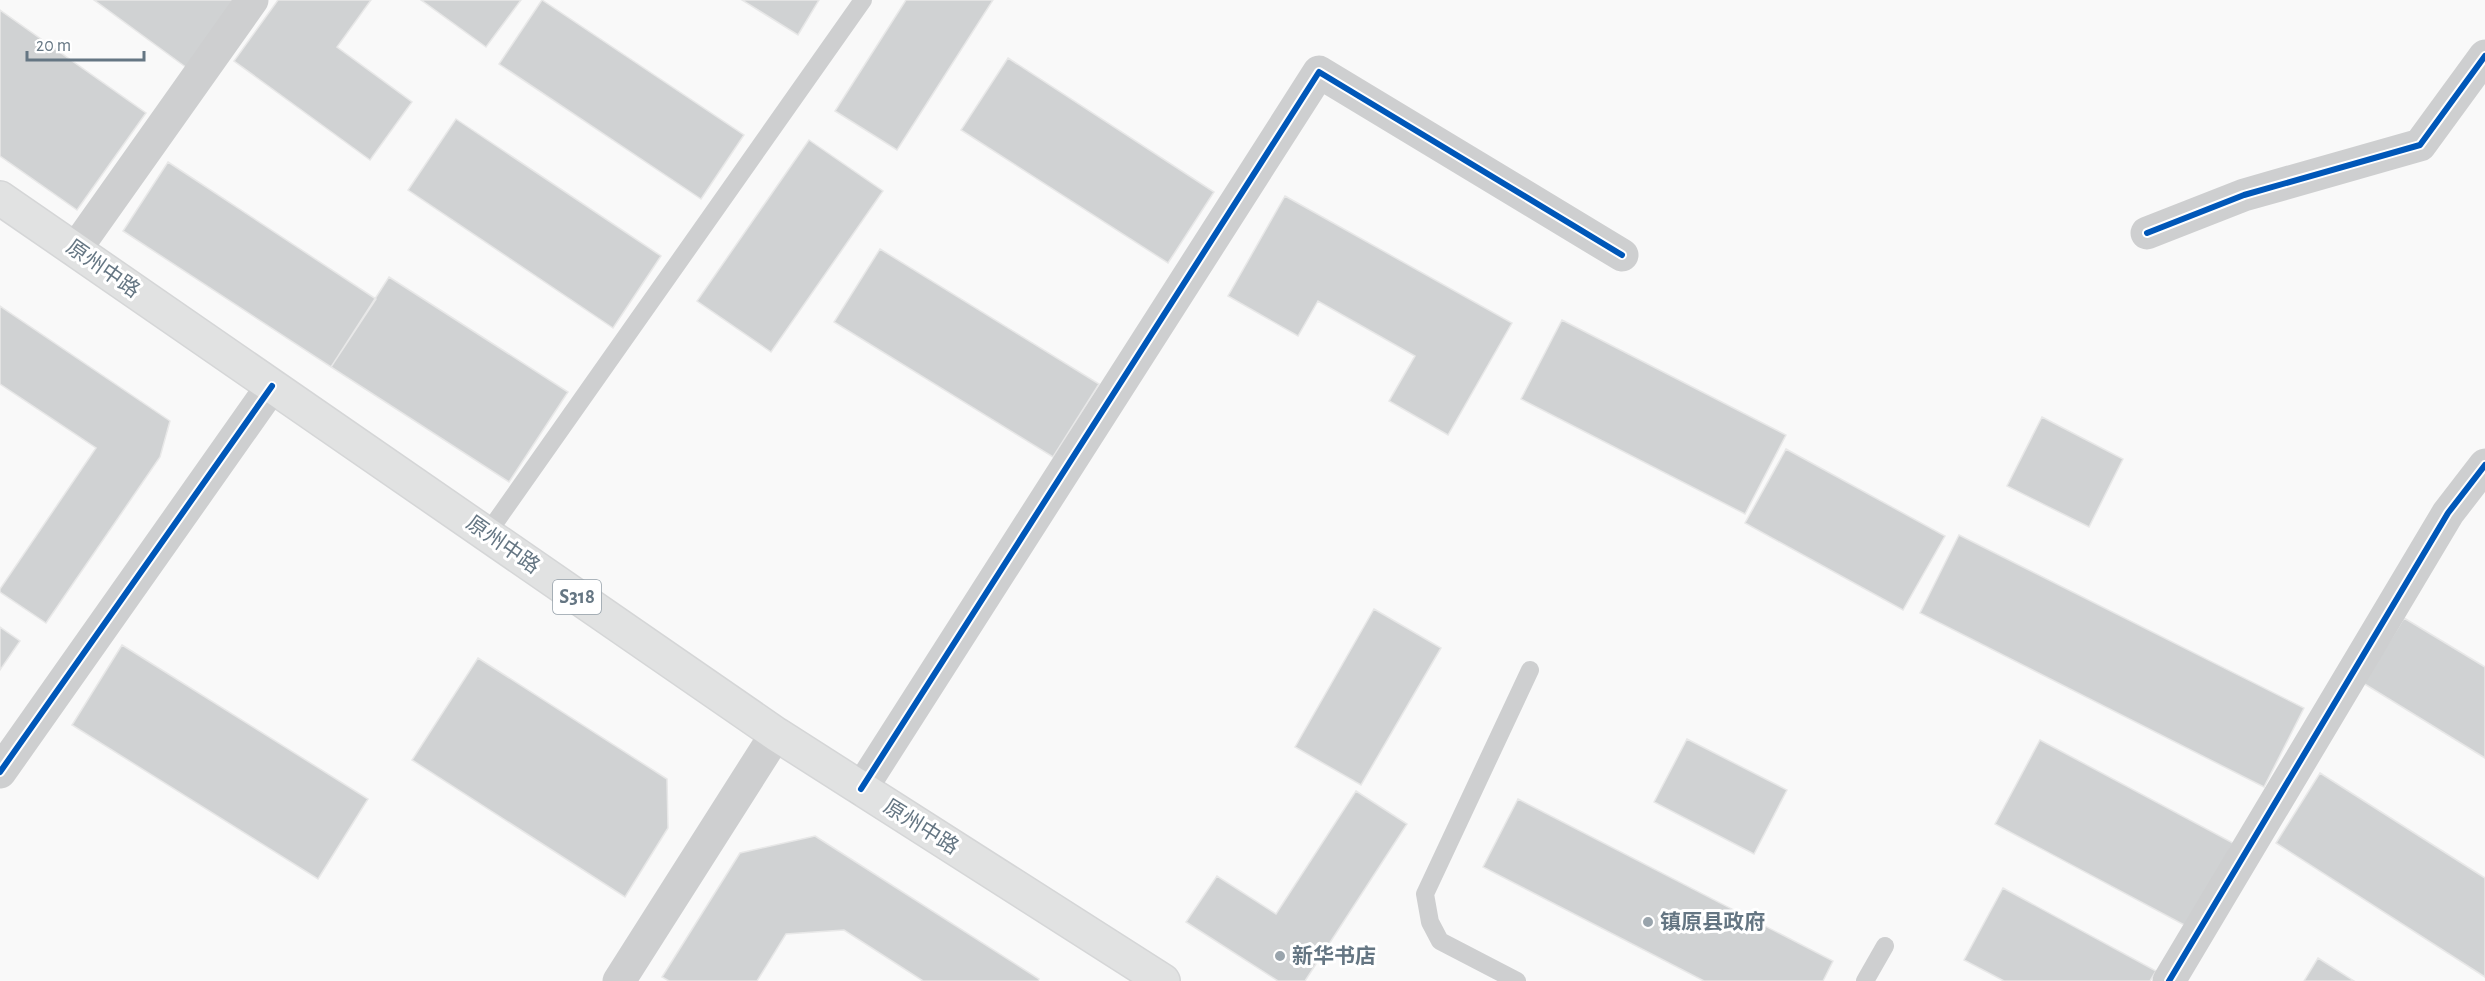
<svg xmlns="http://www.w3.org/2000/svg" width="2485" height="981" font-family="'Alegreya Sans','Noto Sans SC',sans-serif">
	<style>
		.building { fill: #d0d2d3; stroke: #e8e8e8; stroke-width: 1.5 }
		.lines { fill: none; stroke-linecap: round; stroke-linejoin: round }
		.primary-casing { stroke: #d5d6d7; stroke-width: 36 }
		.service { stroke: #cecfd0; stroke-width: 18 }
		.minor { stroke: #cecfd0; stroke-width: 33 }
		.tertiary { stroke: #cecfd0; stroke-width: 33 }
		.primary { stroke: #e1e2e2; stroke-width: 33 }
		.cycleway-casing { stroke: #fff; stroke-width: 10 }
		.cycleway { stroke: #0057b8; stroke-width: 6 }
		.poi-dot { fill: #99a4ac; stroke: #fff; stroke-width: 2 }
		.labels { text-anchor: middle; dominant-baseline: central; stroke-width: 6; stroke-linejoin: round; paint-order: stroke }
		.shield { fill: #fff; stroke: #939fa8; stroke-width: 1.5 }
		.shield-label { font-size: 20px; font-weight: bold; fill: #657683 }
		.street-label { font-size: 21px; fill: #657683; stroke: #fff }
		.poi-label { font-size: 21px; font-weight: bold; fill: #657683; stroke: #fff; text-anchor: start }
	</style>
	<rect width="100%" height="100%" fill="#f9f9f9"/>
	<!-- building -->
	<path class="building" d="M94,0h142l-49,68z
		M278,0h93l-34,47 75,55 -42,58 -136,-99z
		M421,0h100l-35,47z
		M542,0l202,135 -43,64 -202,-135z
		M742,0h77l-21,35z
		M906,0h87l-96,150 -62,-39z
		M0,10l146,103 -69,97 -77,-54z
		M1008,58l206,134 -46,71 -207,-133z
		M456,119l205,137 -48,72 -205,-138z
		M809,140l74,51 -112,161 -74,-51z
		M168,162l208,137 -45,68 -208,-136z
		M1285,196l227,127 -64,112 -59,-34 26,-45 -97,-55 -20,35 -70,-40z
		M880,249l219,135 -46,73 -219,-135z
		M389,277l179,115 -59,90 -178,-115z
		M0,306l170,115 -10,36 -114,166 -46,-31v-3l96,-141 -96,-64z
		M1562,320l224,115 -41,79 -224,-115z
		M2042,417l81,42 -34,68 -82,-41z
		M1786,449l159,87 -42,74 -158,-87z
		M1959,535l345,173 -40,79 -344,-174z
		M1374,609l67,39 -80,137 -66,-38z
		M2404,618l81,49v91l-122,-75z
		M0,627l20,14 -20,29z
		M122,645l246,154 -50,80 -246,-154z
		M478,658l189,121 1,49 -43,69 -213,-137z
		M1687,739l100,51 -33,64 -100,-52z
		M2040,740l193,103 -45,84 -193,-103z
		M2320,773l165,105v99l-209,-134z
		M1356,791l51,33 -102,157h-27l-92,-59 31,-46 59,38z
		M1518,799l315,162 -10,20h-119l-221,-114z
		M815,836l224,143 -1,2h-115l-79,-51 -58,4 -29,47h-88l-7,-4 78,-124z
		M2003,888l153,83 -6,10h-146l-40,-21z
		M2318,958l36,23h-50z"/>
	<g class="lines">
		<defs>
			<path id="primary" d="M0,198l776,536 387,247"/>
		</defs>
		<!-- primary casing -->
		<use href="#primary" class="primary-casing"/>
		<!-- service -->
		<path class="service" d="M487,534l376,-534
			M1517,981l-77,-40 -10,-19 -5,-28 105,-224
			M1865,981l20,-35"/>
		<!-- minor -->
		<path class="minor" d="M2147,233l97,-38 176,-50 65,-89
			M75,250l177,-250
			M0,772l272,-386
			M861,789l458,-717 303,183
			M2169,981l279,-468 37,-48"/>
		<!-- tertiary -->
		<path class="tertiary" d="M619,981l157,-247"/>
		<!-- primary -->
		<use href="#primary" class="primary"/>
		<defs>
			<path id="cycleway" d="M2147,233l97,-38 176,-50 65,-89
				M0,772l272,-386
				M861,789l458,-717 303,183
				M2169,981l279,-468 37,-48"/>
		</defs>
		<!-- cycleway casing -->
		<use href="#cycleway" class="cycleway-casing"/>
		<!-- cycleway -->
		<use href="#cycleway" class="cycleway"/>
	</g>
	<!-- markers -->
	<g class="poi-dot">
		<circle cx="1648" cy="922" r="6"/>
		<circle cx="1280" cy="956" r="6"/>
	</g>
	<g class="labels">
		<!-- shield labels -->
		<rect class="shield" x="553" y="580" width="48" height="34" rx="4.5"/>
		<g class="shield-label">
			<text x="577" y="597">S318</text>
		</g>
		<!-- street labels -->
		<g class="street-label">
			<text transform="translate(103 269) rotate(35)">原州中路</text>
			<text transform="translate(503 545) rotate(35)">原州中路</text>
			<text transform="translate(921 827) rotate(32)">原州中路</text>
		</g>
		<!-- poi labels -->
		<g class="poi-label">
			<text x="1660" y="922">镇原县政府</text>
			<text x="1292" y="956">新华书店</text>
		</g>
	</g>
	<!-- scale -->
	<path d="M27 51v9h117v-9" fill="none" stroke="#657683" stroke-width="3"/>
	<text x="36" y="51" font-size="18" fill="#657683" stroke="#ffffff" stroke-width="4.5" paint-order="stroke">20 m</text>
</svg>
